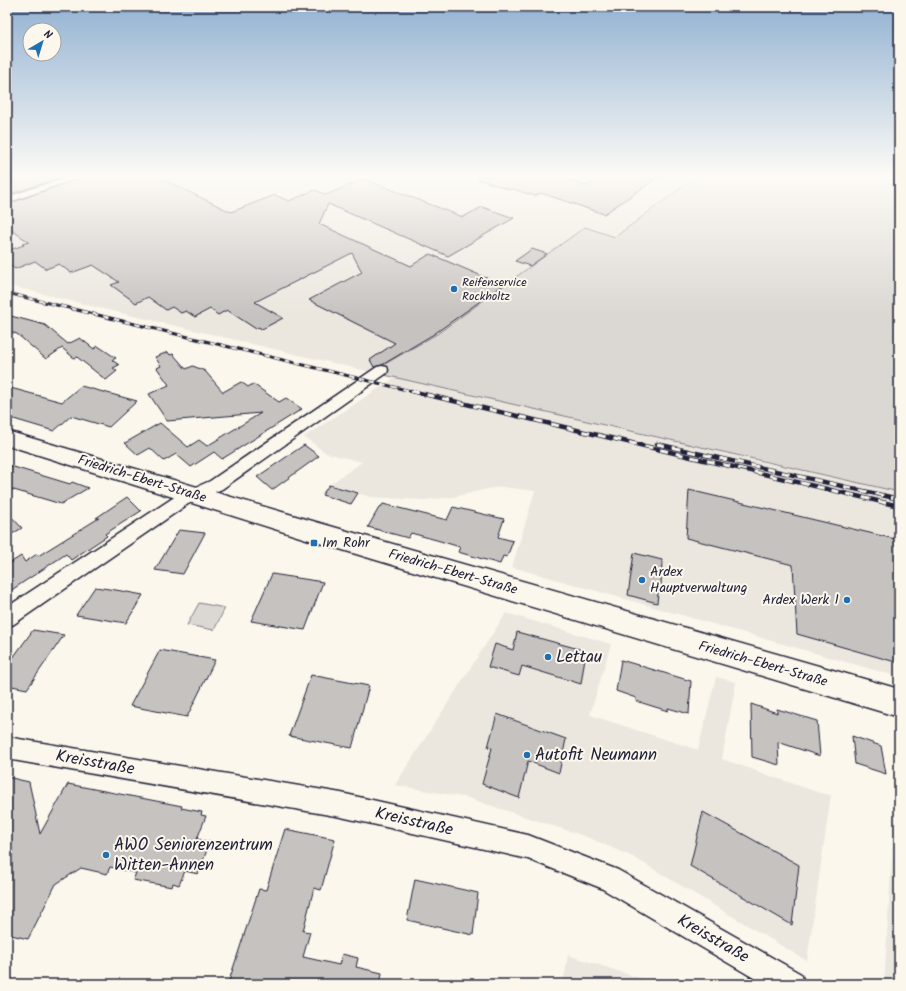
<svg xmlns="http://www.w3.org/2000/svg" width="906" height="991" font-family="Kalam,sans-serif">
	<style>
		.built { fill: #ebe7df }
		.green { fill: #dbd8d3; stroke: #7e7d87 }
		.building { fill: #c6c2c0; stroke: #22223b }
		.lines { fill: none; stroke-linecap: round; stroke-linejoin: round }
		.street-casing { stroke: #22223b; stroke-width: 3 }
		.secondary-casing { stroke: #22223b; stroke-width: 3 }
		.street { fill: #fbf7ec; fill-rule: evenodd }
		.secondary { fill: #fbf7ec; fill-rule: evenodd }
		.rail-far1-casing { stroke: #22223b; stroke-width: 3 }
		.rail-casing { stroke: #22223b; stroke-width: 4.5 }
		.rail-far1 { stroke: #fbf7ec; stroke-width: 2; stroke-dasharray: 5.5; stroke-linecap: butt }
		.rail { stroke: #fbf7ec; stroke-width: 3; stroke-dasharray: 8; stroke-linecap: butt }
		.poi-dot { fill: #1f6fb2; stroke: #fbf7ec; stroke-width: 1.5 }
		.labels { text-anchor: middle; dominant-baseline: central; stroke-width: 4; stroke-linejoin: round; paint-order: stroke }
		.far-poi-label { font-size: 12px; fill: #22223b; stroke: #fbf7ec; text-anchor: start }
		.street-label { font-size: 14px; fill: #22223b; stroke: #fbf7ec }
		.poi-label { font-size: 14px; fill: #22223b; stroke: #fbf7ec; text-anchor: start }
		.near-poi-label { font-size: 17px; fill: #22223b; stroke: #fbf7ec; text-anchor: start }
		.near-street-label { font-size: 17px; fill: #22223b; stroke: #fbf7ec }
	</style>
	<rect width="100%" height="100%" fill="#fbf7ec"/>
	<filter id="ink" filterUnits="userSpaceOnUse"><feTurbulence type="fractalNoise" baseFrequency=".025" numOctaves="2"/><feDisplacementMap in="SourceGraphic" scale="8" xChannelSelector="R" yChannelSelector="G"/><feConvolveMatrix kernelMatrix="1 2 1 2 8 2 1 2 1" color-interpolation-filters="sRGB"/></filter>
	<g filter="url(#ink)">
		<!-- built -->
		<path class="built" d="M130,176h567l-83,61 -29,-10 -148,107 -66,38 -280,-66 -84,-21v-59z
			M396,377l379,88 124,27v185l-387,-110 23,-76 -32,-4 -16,2 -33,8 -31,3 -53,-3 -41,-12 33,-23 -36,-9 -22,-16z
			M506,613l105,31 -21,71 108,35 18,-73 20,5 -14,77 98,34 11,2 -24,166 -174,-104 -46,-20 -119,-39 -73,-13z
			M899,741v243h-15z
			M568,955l90,29h-95z"/>
		<!-- green -->
		<path class="green" d="M697,176h202v316l-528,-120 66,-38 148,-107 30,10z
			M199,603l26,5 -11,22 -27,-5z"/>
		<!-- building -->
		<path class="building" d="M7,176h57l-57,19z
			M84,176h72l75,36 44,-17 14,6 26,-11 11,5 38,-16 99,38 19,-10 32,11 -66,38 -120,-52 -9,20 92,42 19,-12 73,31 -69,49 -52,31 -8,2 -4,-7 25,-17 -86,-43 53,-28 -10,-19 -97,49 28,16 -21,11 -4,-2 -2,2 -29,-19 -9,5 -8,-6 -15,8 -9,-6 -5,2 -9,-6 -6,3 -18,-13 -12,6 -25,-18 8,-3 -26,-17 -22,8 -12,-9 -13,5 -11,-8 -20,8 -8,-6v-12l17,-6 -2,-1 7,-2 -22,-15v-23z
			M478,176h78l30,10 16,-10h58l-56,38 -63,-21 -6,3 -22,-7 -2,1 -33,-11z
			M532,249l15,5 -17,12 -15,-5z
			M7,315l38,10 23,19 12,-6 14,11 4,-3 18,12 -4,2 7,5 -6,3 4,3 -11,9 -29,-23 -3,1 -12,-10 -16,11 -29,-25 -10,-3z
			M168,352l2,3 3,-1 13,15 7,-3 12,5 18,21 18,-10 7,5 5,-3 26,18 7,-4 16,11 -80,50 -8,-7 -23,15 -15,-13 -12,7 -14,-13 -12,7 -13,-12 35,-20 28,24 11,-7 8,6 54,-33 -94,8 -18,-27 20,-9 -12,-17 4,-2 -6,-9z
			M81,386l56,15 -28,26 -38,-11 -17,15 -47,-14v-30l55,15z
			M304,445l15,11 -47,34 -15,-13z
			M7,465l63,19 2,-2 16,6 -27,16 -54,-16z
			M329,485l29,8 -7,11 -29,-9z
			M689,490l210,50v123l-102,-29 -4,-69 -107,-27z
			M127,497l14,14 -36,23 2,2 -36,24 -5,-6 -59,39v-28l14,-9 4,6 12,-8 1,2 61,-38h-3z
			M383,504l64,16 6,-13 51,12 -6,18 15,4 -6,16 -4,-1 -3,8 -42,-12 2,-5 -20,-6 -29,-8 -3,5 -40,-11 12,-21 1,1z
			M7,512l15,16 -15,9z
			M179,530l26,3 -22,41 -28,-4z
			M634,553l28,7 -1,25 -2,-1 -2,19 -29,-8z
			M272,574l51,8 -18,48 -54,-9z
			M95,587l21,3 27,5 -17,28 -50,-8z
			M33,630l31,5 -37,54 -20,-4v-19z
			M517,632l69,19 -5,33 -59,-18 -3,10 -31,-9 7,-23 18,6z
			M160,650l55,10 -28,57 -57,-11z
			M621,660l70,21 -2,33 -21,-6v3l-32,-10v-3l-20,-7z
			M311,675l58,11 -17,62 -63,-12z
			M751,704l26,9v-4l40,12 3,35 -42,-14 1,23 -27,-8z
			M497,714l69,25 -7,34 -31,-12 -9,37 -37,-14 10,-36 -4,-1z
			M852,736l29,10 5,28 -31,-10z
			M7,777l22,5 11,52 28,-50 114,22 -1,2 21,4 -1,3 5,1 -9,23 13,3 -12,32 -13,-3 -6,14 -6,-2 -1,4 -39,-7 3,-7 -26,-6 -3,7 -26,-6 -25,16 -28,55 -21,-5z
			M703,812l96,53 -7,60 -102,-59z
			M285,829l50,10 -14,51 -7,-2 -11,43 7,1 -7,25 36,8 3,-11 16,4 -2,9 26,6 -2,11h-152l31,-95 7,1z
			M415,879l63,14 -5,42 -66,-15z"/>
		<g class="lines">
			<defs>
				<path id="street" d="M70,176h13l-76,27v-6z
					M382,366l5,1 1,3 -1,3 -165,116 -34,15 -174,120 -7,3v-20l169,-111 34,-15 167,-114z
					M7,737l334,56 187,42 90,35 183,104 4,10h-41l-163,-96 -73,-29 -187,-42 -334,-58z"/>
				<path id="secondary" d="M7,431l309,91 583,167v28l-583,-175 -309,-97z"/>
			</defs>
			<!-- street casing -->
			<use href="#street" class="street-casing"/>
			<!-- secondary casing -->
			<use href="#secondary" class="secondary-casing"/>
			<!-- street -->
			<use href="#street" class="street"/>
			<!-- secondary -->
			<use href="#secondary" class="secondary"/>
			<defs>
				<path id="rail-far1" d="M7,293l408,99"/>
				<path id="rail" d="M411,391l488,115
					M657,444l242,55"/>
			</defs>
			<!-- rail-far1 casing -->
			<use href="#rail-far1" class="rail-far1-casing"/>
			<!-- rail casing -->
			<use href="#rail" class="rail-casing"/>
			<!-- rail-far1 -->
			<use href="#rail-far1" class="rail-far1"/>
			<!-- rail -->
			<use href="#rail" class="rail"/>
		</g>
	</g>
	<!-- sky -->
	<linearGradient id="sky" x2="0" y2="1"><stop stop-color="#92b2d2"/><stop offset="0.56" stop-color="#fdfbf6"/><stop offset="1" stop-color="#fdfbf6" stop-opacity="0"/></linearGradient>
	<rect width="906" height="315" fill="url(#sky)"/>
	<!-- markers -->
	<g class="poi-dot">
		<circle cx="454" cy="289" r="4"/>
		<rect x="310" y="539" width="8" height="8" rx="2"/>
		<circle cx="642" cy="580" r="4"/>
		<circle cx="847" cy="600" r="4"/>
		<circle cx="548" cy="657" r="4"/>
		<circle cx="527" cy="755" r="4"/>
		<circle cx="106" cy="855" r="4"/>
	</g>
	<g class="labels">
		<!-- far-poi labels -->
		<g class="far-poi-label">
			<text x="462" y="282">Reifenservice<tspan x="462" dy="14">Rockholtz</tspan></text>
		</g>
		<!-- street labels -->
		<g class="street-label">
			<text transform="translate(142 479) rotate(17)">Friedrich-Ebert-Straße</text>
			<text transform="translate(453 572) rotate(16)">Friedrich-Ebert-Straße</text>
			<text transform="translate(763 664) rotate(16)">Friedrich-Ebert-Straße</text>
		</g>
		<!-- poi labels -->
		<g class="poi-label">
			<text x="322" y="543">Im Rohr</text>
			<text x="650" y="572">Ardex<tspan x="650" dy="16">Hauptverwaltung</tspan></text>
			<text x="839" y="600" text-anchor="end">Ardex Werk 1</text>
		</g>
		<!-- near-poi labels -->
		<g class="near-poi-label">
			<text x="556" y="657">Lettau</text>
			<text x="535" y="755">Autofit Neumann</text>
			<text x="114" y="845">AWO Seniorenzentrum<tspan x="114" dy="20">Witten-Annen</tspan></text>
		</g>
		<!-- near-street labels -->
		<g class="near-street-label">
			<text transform="translate(95 763) rotate(10)">Kreisstraße</text>
			<text transform="translate(414 822) rotate(13)">Kreisstraße</text>
			<text transform="translate(713 939) rotate(30)">Kreisstraße</text>
		</g>
	</g>
	<!-- margin -->
	<rect width="906" height="991" fill="none" stroke="#fbf7ec" stroke-width="24"/>
	<rect x="12" y="12" width="882" height="967" fill="none" stroke="#22223b" stroke-width="1.5" filter="url(#ink)"/>
	<!-- north arrow -->
	<g transform="translate(42 42) rotate(38)"><circle r="19" fill="#fbf7ec" stroke="#a4a2a5"/>
	<path d="M0-3L7 15L0 10L-7 15Z" fill="#1f6fb2"/>
	<text y="-6" font-size="11" font-weight="bold" text-anchor="middle" fill="#22223b">N</text>
	</g>
</svg>
